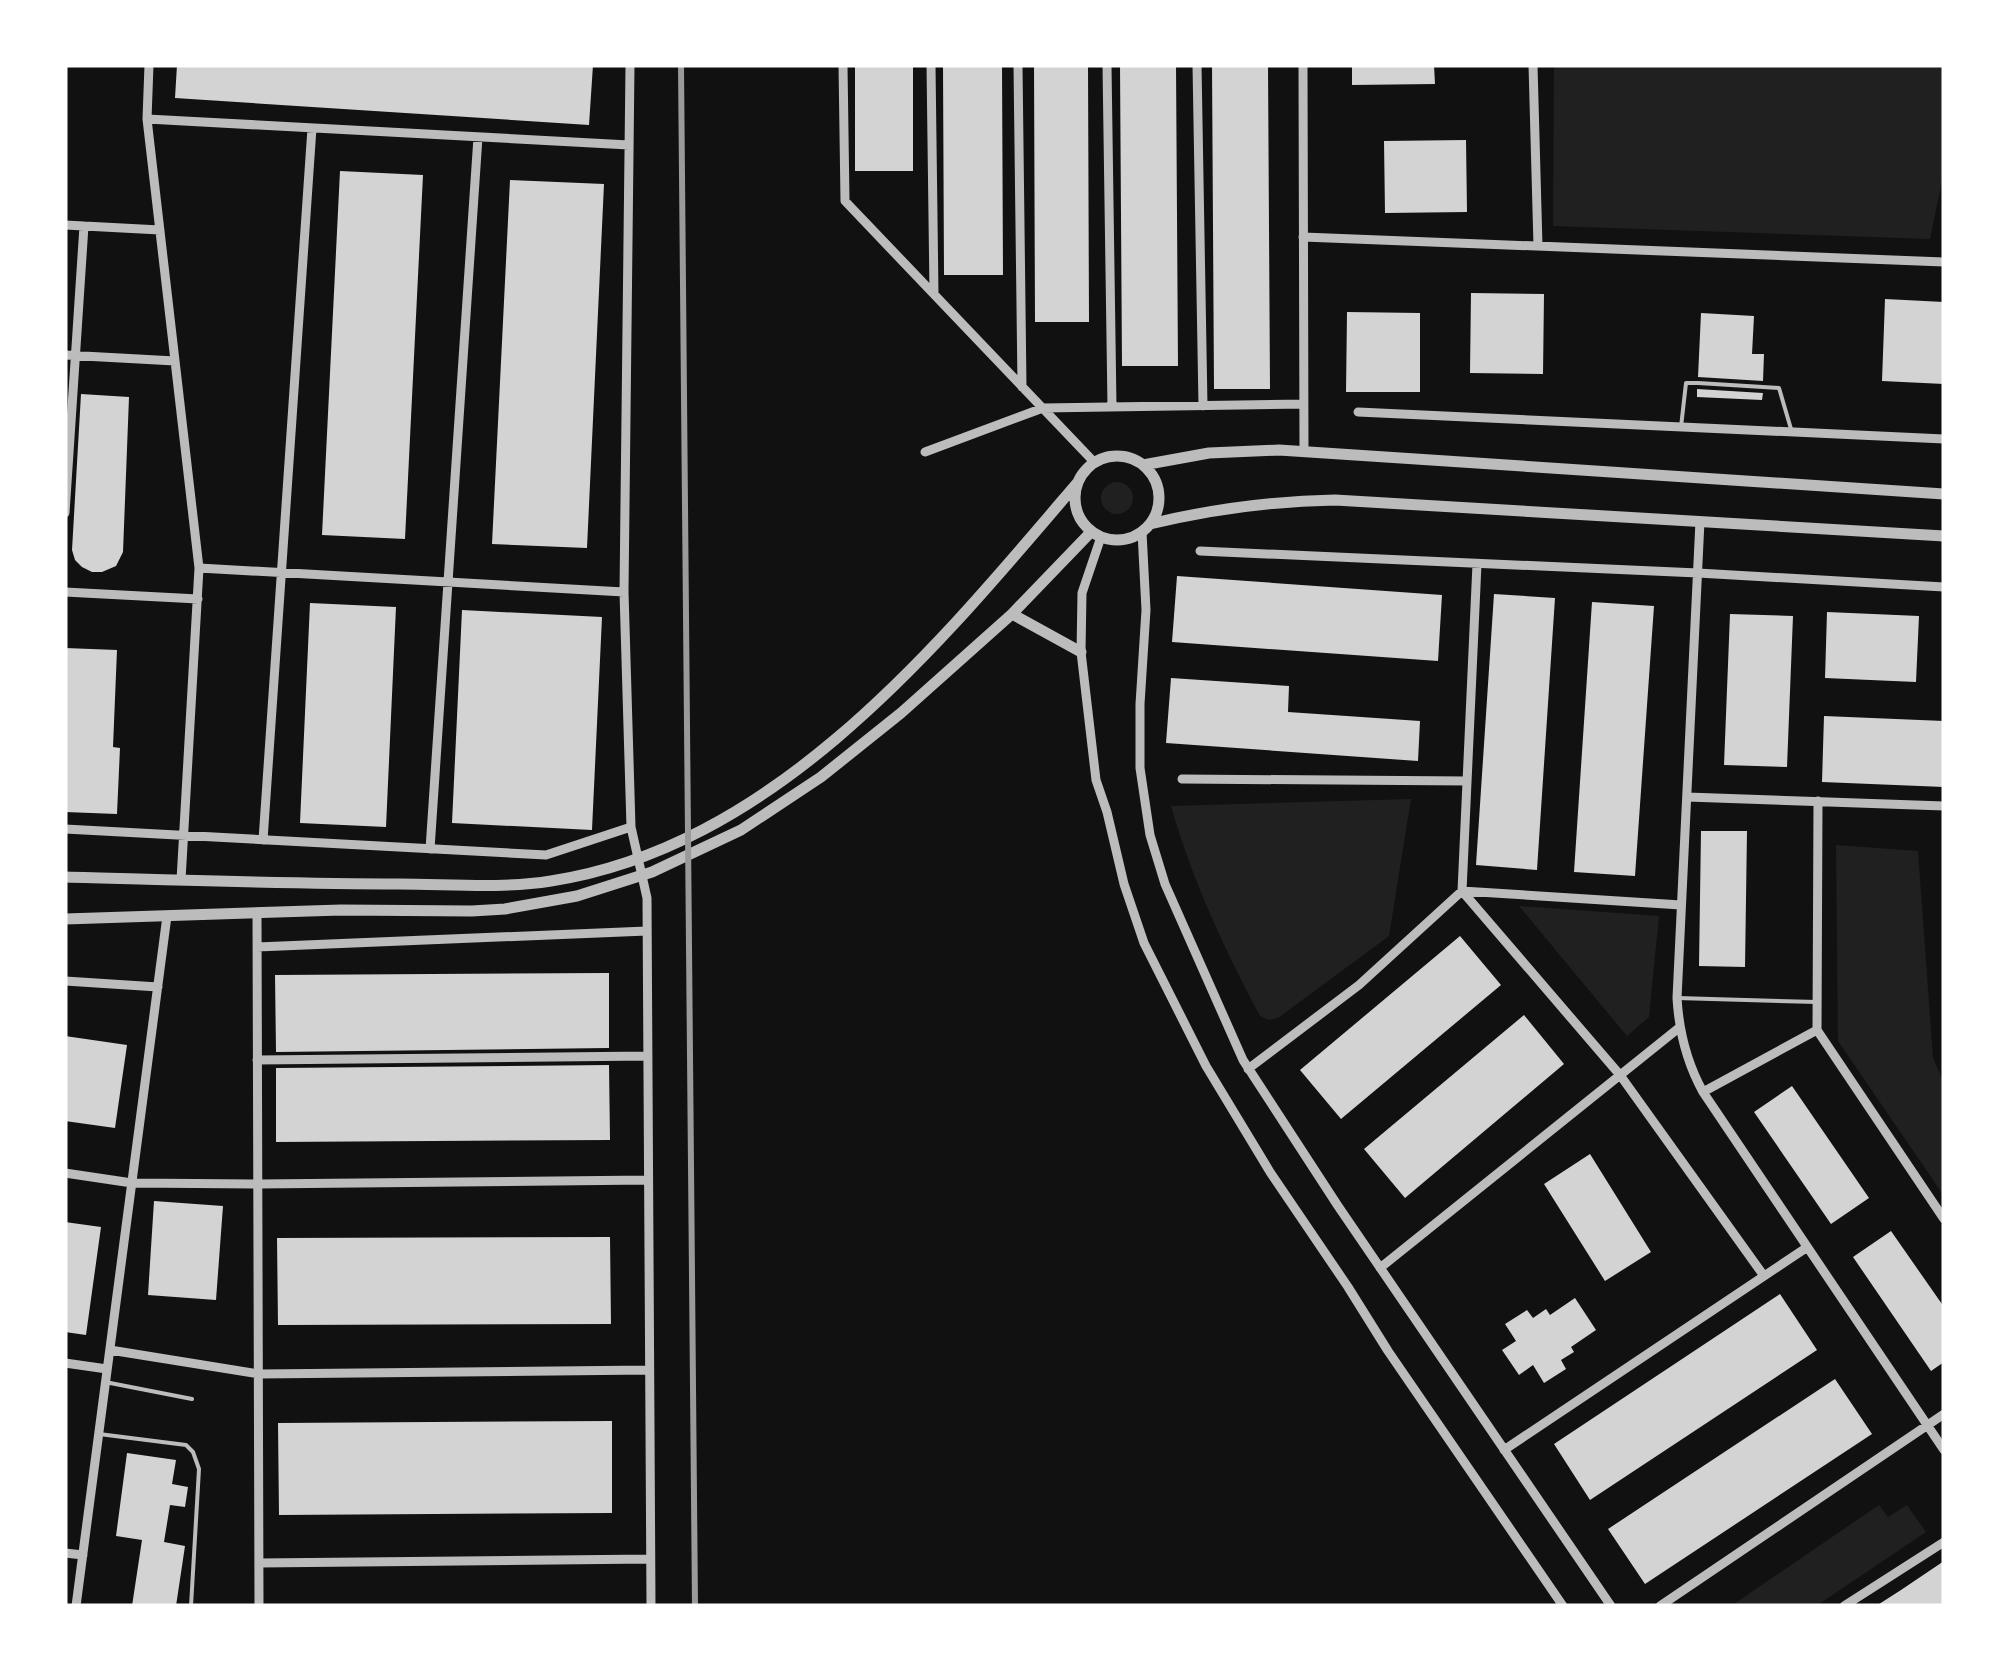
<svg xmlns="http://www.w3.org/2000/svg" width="2009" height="1671" font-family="'Archivo Narrow',sans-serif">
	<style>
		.green { fill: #202020 }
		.building { fill: #d3d3d3 }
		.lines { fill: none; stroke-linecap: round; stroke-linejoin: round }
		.service { stroke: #bcbcbc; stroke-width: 4 }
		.minor { stroke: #bcbcbc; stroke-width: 9 }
		.tertiary { stroke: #bcbcbc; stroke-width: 11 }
		.rail { stroke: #9a9a9a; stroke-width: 6 }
	</style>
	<rect width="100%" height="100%" fill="#111"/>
	<!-- green -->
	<path class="green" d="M1554,65h390v106l-14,68 -377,-13z
		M1101 498a16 16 0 1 1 32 0a16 16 0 1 1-32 0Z
		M1411,799l-22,137 -111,82 -9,2 -9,-4c-36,-68 -68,-136 -89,-210z
		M1836,845l82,6 15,207 11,25v113l-106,-155z
		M1519,906l140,10 -10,101 -22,19z
		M1879,1505l9,12 19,-12 19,27 -110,74h-85z"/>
	<!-- building -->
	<path class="building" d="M177,65h416l-4,60 -414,-27z
		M855,65h58v106h-58z
		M943,65h59l1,210h-59z
		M1034,65h54l1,257h-54z
		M1120,65h56l2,301h-56z
		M1212,65h56l2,324h-56z
		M1352,65h82l1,19 -83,1z
		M1466,140l1,72 -82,1 -1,-72z
		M340,171l83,4 -18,364 -83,-4z
		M510,180l94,4 -17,364 -95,-4z
		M1471,293l73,1 -1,80 -73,-1z
		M1885,299l59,3v82l-62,-3z
		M1347,312l73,1v79h-74z
		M1701,313l53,3 -2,38h12l-1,27 -65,-4z
		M1697,389l66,4 -1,7 -65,-3z
		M81,394l48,3 -6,155 -7,14 -14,6h-10l-10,-5 -7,-7 -3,-10z
		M1177,576l265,19 -4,66 -266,-19z
		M1494,594l61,4 -18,272 -61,-5z
		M1592,602l62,4 -19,270 -61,-4z
		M310,603l86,4 -10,220 -86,-4z
		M462,610l140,7 -10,213 -140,-7z
		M1827,612l92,4 -3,66 -91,-4z
		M1730,614l63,2 -6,151 -63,-2z
		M65,648l52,2 -4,97 7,1 -3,66 -52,-2z
		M1171,678l118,8 -1,26 132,9 -2,40 -252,-18z
		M1824,716l120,5v66l-122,-5z
		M1701,831h46l-2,136 -46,-1z
		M1460,936l41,49 -160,134 -41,-49z
		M609,973v75l-333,4 -1,-77z
		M1524,1015l40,49 -159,134 -41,-49z
		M65,1036l62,9 -12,83 -50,-7z
		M609,1065l1,75 -334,2v-74z
		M1792,1086l77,112 -38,26 -77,-112z
		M1590,1154l61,98 -46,29 -61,-97z
		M154,1201l69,5 -7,94 -68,-5z
		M65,1222l36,5 -15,108 -21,-3z
		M1891,1231l53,76v55l-13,9 -78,-114z
		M610,1237l1,87 -333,1 -1,-87z
		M1780,1294l37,56 -227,150 -36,-56z
		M1575,1298l21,32 -25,17 3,5 -13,8 5,9 -22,14 -11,-18 -14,10 -17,-25 14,-9 -11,-17 22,-14 6,8 13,-9 4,6z
		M1835,1379l37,55 -227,150 -37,-55z
		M612,1421v92l-333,2 -1,-92z
		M127,1453l49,7 -4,24 16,3 -3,20 -15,-2 -6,37 21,4 -9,60h-44l10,-66 -26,-4z
		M1944,1561v45h-68l25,-16z"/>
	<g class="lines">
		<!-- service -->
		<path class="service" d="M1681,427l5,-44h12l81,5 12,41
			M1677,998l140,4
			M105,1382l87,17
			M99,1434l87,11 7,7 6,17 -8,137"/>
		<!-- minor -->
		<path class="minor" d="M149,65l-2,54 52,449 -18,312
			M630,65l-6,527 7,235 16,71 4,708
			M843,65l2,136 250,262
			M931,65l3,229
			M1018,65l4,322
			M1107,65l5,342
			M1197,65l6,341
			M1303,65l1,387
			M1533,65l5,181
			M147,119l482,26
			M65,225l95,5
			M1303,237l641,25
			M65,355l110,6
			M1358,412l586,27
			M925,452l118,-44 261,-4
			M65,513l19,-287
			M1700,521l-23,477c2,34 10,65 26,94l241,358
			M1142,532l4,78 -6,94v64l10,67 15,49 78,176 95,146 273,400
			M1101,537l-19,56 -1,59 15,128 11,32 17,72 20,59 62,123 64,106 78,115 40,64 175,255
			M1200,551l498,22 246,14
			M1477,564l-15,327 158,184 144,201
			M199,568l425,24
			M65,592l133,7
			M1182,779l285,2
			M1687,797l257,9
			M1818,801l-1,229 127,189
			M65,829l481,26 85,-28
			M263,840l49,-712
			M430,849l48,-712
			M257,913l2,693
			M257,947l390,-16
			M65,981l93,6
			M257,1060l391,-4
			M1248,1069l111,-84 103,-94 219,14
			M1703,1092l114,-62
			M65,1173l67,10 126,1 390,-4
			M1380,1268l300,-241
			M110,1350l149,24 390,-4
			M65,1363l42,6
			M1504,1450l302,-202
			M65,1553l18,2
			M259,1563l391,-4
			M76,1606l91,-690
			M1660,1606l284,-192
			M1844,1606l100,-64"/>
		<!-- tertiary -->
		<path class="tertiary" d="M1075 498a42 42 0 1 1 84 0a42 42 0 1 1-84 0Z
			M1143,465l66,-12 70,-3 665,44
			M1150,524c62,-15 122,-23 185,-24l609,36
			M1012,614l69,38
			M65,877c111,3 223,7 334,7 50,0 102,5 152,-3 225,-35 388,-236 527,-399
			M65,919l276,-9 131,1 33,-2 72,-13 75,-24 89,-42 80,-53 80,-64 111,-99 79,-82"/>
		<!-- rail -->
		<path class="rail" d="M681,65l14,1541"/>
	</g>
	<!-- border -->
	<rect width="2009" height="1671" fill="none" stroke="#ffffff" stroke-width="135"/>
</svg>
